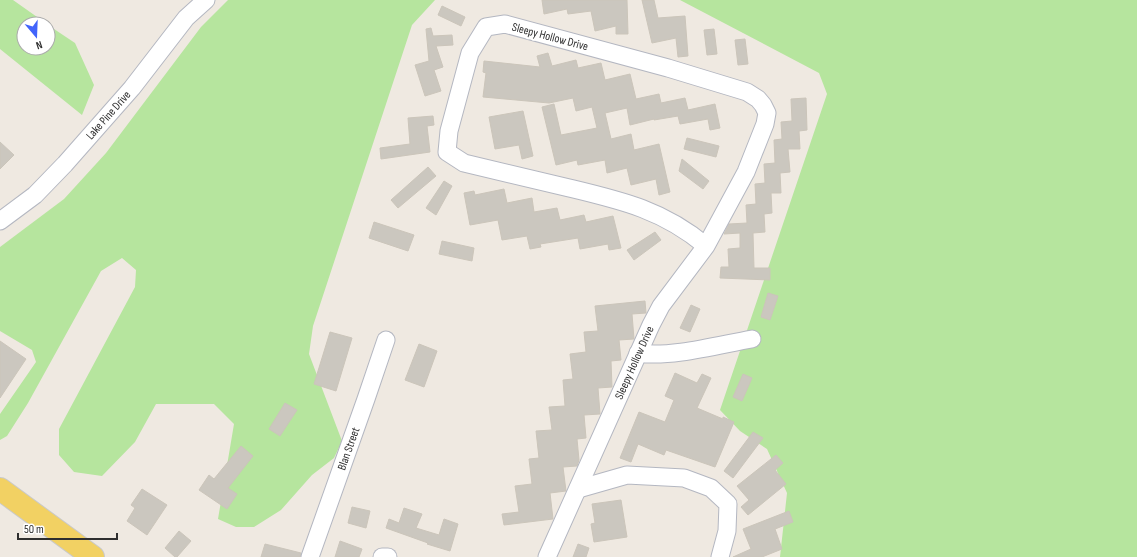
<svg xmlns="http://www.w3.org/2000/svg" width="1137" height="557" font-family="'Sofia Sans Condensed',sans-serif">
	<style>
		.green { fill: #b6e59e }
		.building { fill: #cbc7bf; stroke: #cbc5ba }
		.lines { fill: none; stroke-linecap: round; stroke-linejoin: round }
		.minor-casing { stroke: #b4b7c1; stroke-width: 19 }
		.major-casing { stroke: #c9c9c9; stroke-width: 24 }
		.minor { stroke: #fff; stroke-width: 17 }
		.major { stroke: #f2d163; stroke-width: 22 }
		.labels { text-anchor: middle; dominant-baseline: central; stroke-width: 4; stroke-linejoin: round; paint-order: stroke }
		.street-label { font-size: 12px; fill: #2e2e2e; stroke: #fff }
	</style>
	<rect width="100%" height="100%" fill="#efe9e1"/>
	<!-- green -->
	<path class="green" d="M0,0h13l34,24h-23v24h24v-23l27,18 19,42 -12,30 -82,-66z
		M228,0h207l-23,25 -99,301 -4,28 33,87 -8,17 -22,17 -31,35 -27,17h-18l-18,-8 16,-95 -20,-20h-58l-21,38 -33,34 -28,-4 -15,-17v-26l76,-142 1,-17 -14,-12 -21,13 -73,132 -21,33 -7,4v-26l36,-52 -4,-12 -32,-19v-84l64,-48 42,-46 95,-126z
		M680,0h457v557h-357l7,-64 -20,-44 -27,-18 -20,-21 107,-316 -8,-21z"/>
	<!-- building -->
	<path class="building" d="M542,0h85l1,34h-12v-8l-21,5 -4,-20 -23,3 -1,-5 -23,5z
		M642,0h12l4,18 27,-2 3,40 -10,1 -2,-19 -24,5z
		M442,6l23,11 -4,9 -23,-11z
		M431,28l2,8 19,-1 1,10 -17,1 7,21 -9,3 7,21 -16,5 -10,-31 14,-4 -3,-32z
		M714,29l3,25 -10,1 -3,-25z
		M745,39l3,25 -10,1 -3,-25z
		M548,53l4,13 24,-6 2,8 23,-5 4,17 25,-6 6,25 23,-5 2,9 24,-5 3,12 27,-6 5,24 -10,2 -2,-11 -28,5 -2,-8 -24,4v-1l-24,6 -3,-17 -22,5 6,26 20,-5 3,16 25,-6 11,48 -11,3 -3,-16 -25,6 -4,-17 -20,5 -2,-13 -27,5 -1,-5 -21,5 -14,-58 12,-3 7,31 36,-7 -5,-21 -16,4 -3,-13 -24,5 -66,-6 3,-24 -3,-1 1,-11 56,6 -3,-11z
		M806,98l1,32 -8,1 1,18h-12l2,23 -10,1 1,20h-10l1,20 -8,1 1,18 -12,1 1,35h16v12l-50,-2 1,-11h8l-1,-18 12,-1v-15l-16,1 5,-10 18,-1 -1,-18 10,-1 -1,-20 10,-1 -1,-19 11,-1 -1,-23 8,-1 -1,-17 11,-1 -1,-22z
		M523,111l10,45 -11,3 -3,-14 -24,4 -6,-32z
		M433,116l1,9 -7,1 3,26 -49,7 -1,-11 30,-4 -2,-26z
		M687,138l32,8 -3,11 -32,-8z
		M0,142l14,13 -14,14z
		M682,159l27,22 -6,8 -24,-18z
		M428,167l8,9 -38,32 -7,-8z
		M444,181l8,5 -16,29 -10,-7z
		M504,189l3,14 25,-5 2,14 23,-4 3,12 24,-5 2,7 27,-6 8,32 -12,2 -1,-6 -28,5 -2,-11 -38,6 1,3 -11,2 -3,-13 -25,4 -4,-20 -28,5 -6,-32 10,-2 1,4z
		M374,222l40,13 -6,16 -39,-13z
		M655,232l6,8 -27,20 -7,-10z
		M442,241l32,7 -2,13 -33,-7z
		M768,293l10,3 -8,24 -9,-3z
		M645,301l1,12 -14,1 2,25 -15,1 2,20 -10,1 1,26 -14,1 2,26 -16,1 2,23 -9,1 2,21 -2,6 -14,1 3,24 -16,2 3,26 -49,6 -2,-11 17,-2 -4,-26 17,-2 -3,-25 10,-1 -3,-27 16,-1 -3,-23 16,-1 -2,-26 10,-1 -3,-25 16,-2 -2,-20 14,-1 -3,-25z
		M691,305l9,4 -10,23 -10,-4z
		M330,332l22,6 -16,53 -22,-7z
		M0,341l26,18 -26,39z
		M419,344l18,7 -13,36 -19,-7z
		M675,373l22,10 5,-9 9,4 -14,30 26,11v-2l11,5 -19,45 -49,-17 -2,5 -26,-11 -7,18 -11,-4 19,-46 26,10 9,-22 -9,-4z
		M743,374l9,4 -10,23 -9,-4z
		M285,403l12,7 -17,26 -11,-7z
		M753,432l10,6 -30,40 -9,-7z
		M241,446l12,10 -25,32 9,6 -10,15 -28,-19 10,-15 5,4z
		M776,455l7,8 -8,7 11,14 -38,31 -7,-8 8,-7 -12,-14z
		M142,489l25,16 -20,30 -20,-14 8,-13 -4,-3z
		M621,500l6,37 -33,5 -3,-18 4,-1 -3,-19z
		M352,507l18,4 -4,17 -18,-5z
		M404,508l18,6 -6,14 23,7 5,-16 14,5 -8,27 -23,-7 1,-1 -42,-15 3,-9 10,4z
		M789,511l4,11 -18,7 7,20 -20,8h-29l18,-8 -8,-20z
		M179,531l12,10 -14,16h-2l-10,-9z
		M340,541l22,8 -3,8h-24z
		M265,544l36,9 -1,4h-39z
		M578,544l11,4 -3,9h-13z"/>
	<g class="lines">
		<defs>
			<g id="minor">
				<path id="s1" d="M0,221l35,-26 30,-31 67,-76 54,-70 20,-18"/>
				<path d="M638,353c33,5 80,-8 114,-14"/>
				<path d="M578,489l49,-14 57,3 27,10 17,16 -1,27 -7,26"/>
				<path id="s2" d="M310,557l56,-158 20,-59"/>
				<path d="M382,557h6"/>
				<path id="s3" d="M547,557l104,-232 10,-19 45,-60 40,-74 19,-48 2,-11 -4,-8 -5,-6 -11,-7 -79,-24 -163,-44 -19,3 -16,26 -21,78 -2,21 17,11c33,8 67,16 101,24 54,13 97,22 141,59"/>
			</g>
			<path id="major" d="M0,489l93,68"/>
		</defs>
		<!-- minor casing -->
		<use href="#minor" class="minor-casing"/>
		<!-- major casing -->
		<use href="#major" class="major-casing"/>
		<!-- minor -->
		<use href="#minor" class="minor"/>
		<!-- major -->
		<use href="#major" class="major"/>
	</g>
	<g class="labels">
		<!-- street labels -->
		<g class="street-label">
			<text transform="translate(550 37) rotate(15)">Sleepy Hollow Drive</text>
			<text stroke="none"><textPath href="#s1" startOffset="152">Lake Pine Drive</textPath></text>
			<text stroke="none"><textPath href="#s3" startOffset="213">Sleepy Hollow Drive</textPath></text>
			<text stroke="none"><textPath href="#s2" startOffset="115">Blan Street</textPath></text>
		</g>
	</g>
	<!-- north arrow -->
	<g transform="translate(36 36) rotate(161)"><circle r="19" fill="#ffffff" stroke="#ababab"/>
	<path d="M0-3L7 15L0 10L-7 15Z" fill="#4264fb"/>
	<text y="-6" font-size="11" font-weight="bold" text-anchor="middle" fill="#2e2e2e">N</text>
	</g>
	<!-- scale -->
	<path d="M18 533v6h99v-6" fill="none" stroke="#2e2e2e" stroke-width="2"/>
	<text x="24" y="533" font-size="12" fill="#2e2e2e" stroke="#ffffff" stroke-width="3" paint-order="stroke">50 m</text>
</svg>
